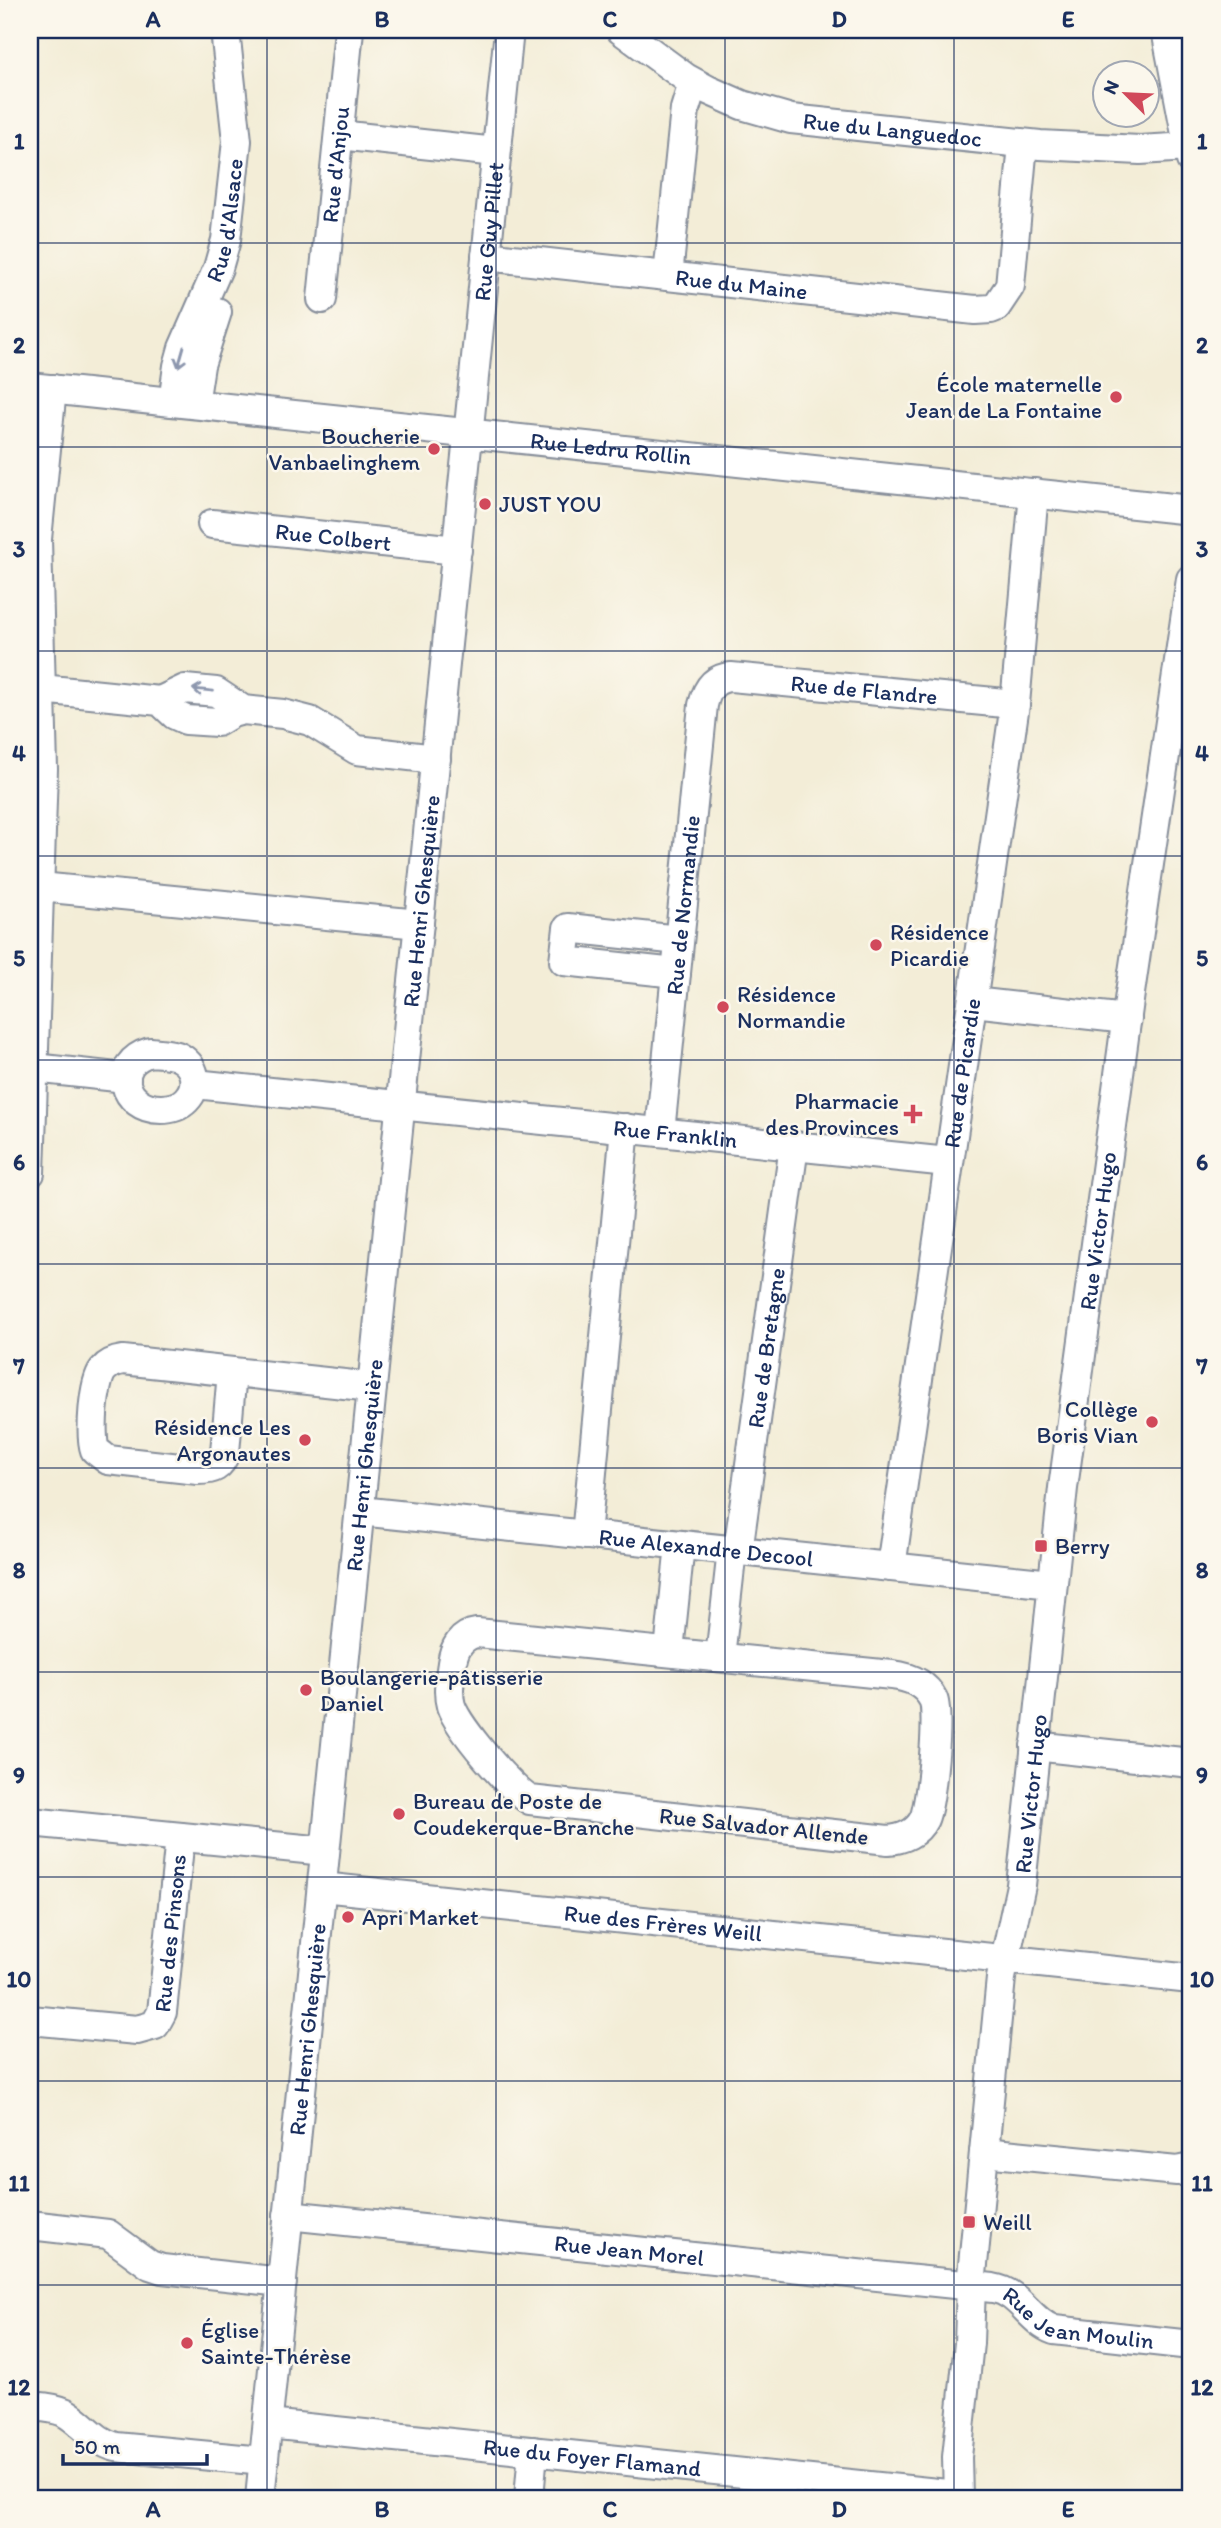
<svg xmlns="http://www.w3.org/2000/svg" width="1221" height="2528" font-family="Itim,sans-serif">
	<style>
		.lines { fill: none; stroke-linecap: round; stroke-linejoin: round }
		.minor-casing { stroke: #878e9a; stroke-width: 32 }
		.minor { stroke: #fff; stroke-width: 28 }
		.oneway { stroke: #8d97ae }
		.grid { fill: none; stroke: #1b2f5e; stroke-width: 2; stroke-opacity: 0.55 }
		.poi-dot { fill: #d1495b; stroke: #fbf7ec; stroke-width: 2.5 }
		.labels { text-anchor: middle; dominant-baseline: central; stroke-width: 5; stroke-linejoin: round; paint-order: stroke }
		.street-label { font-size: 23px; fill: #1b2f5e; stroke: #fbf7ec }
		.poi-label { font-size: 23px; fill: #1b2f5e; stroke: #fbf7ec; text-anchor: start }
		.neatline { fill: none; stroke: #1b2f5e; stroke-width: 2.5 }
		.grid-label { font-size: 23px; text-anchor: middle; font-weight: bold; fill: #1b2f5e }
	</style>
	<rect width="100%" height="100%" fill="#fbf7ec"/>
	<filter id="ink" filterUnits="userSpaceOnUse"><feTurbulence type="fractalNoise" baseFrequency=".0143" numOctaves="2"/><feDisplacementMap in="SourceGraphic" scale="14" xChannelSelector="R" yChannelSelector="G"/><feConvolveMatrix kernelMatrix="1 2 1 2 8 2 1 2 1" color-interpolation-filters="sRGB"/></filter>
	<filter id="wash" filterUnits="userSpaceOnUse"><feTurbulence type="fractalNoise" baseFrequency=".00686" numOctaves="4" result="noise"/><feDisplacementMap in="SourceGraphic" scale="28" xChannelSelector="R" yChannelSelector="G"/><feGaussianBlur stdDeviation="1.57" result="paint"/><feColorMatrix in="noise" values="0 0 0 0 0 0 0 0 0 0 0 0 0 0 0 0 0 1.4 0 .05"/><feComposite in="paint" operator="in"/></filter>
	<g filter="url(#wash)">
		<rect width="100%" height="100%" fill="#f3edd7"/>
	</g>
	<g filter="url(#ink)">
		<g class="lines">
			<defs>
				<g id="minor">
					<path id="s1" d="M621,30l65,48 22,12 34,15 49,14 249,26 100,5 49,-3"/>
					<path d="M1166,30l25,130"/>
					<path d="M339,135l157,17"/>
					<path id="s2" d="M486,256l489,54 16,-1 5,-2 14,-21 13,-142"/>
					<path d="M668,276l17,-167 8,-26"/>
					<path id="s3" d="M322,299l27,-269"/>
					<path id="s4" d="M30,387l1161,123"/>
					<path id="s5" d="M173,402l5,-36 5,-18 35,-80 8,-28 11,-99 -12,-111"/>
					<path d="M194,404l6,-39 17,-53"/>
					<path id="s6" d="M212,524l245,26"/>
					<path d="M41,689l119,12 15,14 11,5 31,2 15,-9 11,-3"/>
					<path d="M160,701l25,-12 31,3 27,18 40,4 27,7 47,29 79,9"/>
					<path d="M40,887l379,37"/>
					<path d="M676,973l-112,-12 4,-33 111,12"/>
					<path d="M973,1002l154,17"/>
					<path d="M150,1052c9,1 18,1 27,4 19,8 23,30 9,44 -7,7 -16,9 -25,9 -39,0 -50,-46 -11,-57z"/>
					<path d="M34,1068l92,10"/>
					<path id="s7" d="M195,1084l753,78"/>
					<path id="s8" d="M660,1132l43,-427c4,-17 11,-27 28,-28l284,27"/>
					<path d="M30,1173l13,-404 -6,-230 15,-150"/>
					<path d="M232,1372l-7,80c-4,15 -12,18 -27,18l-90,-10 -13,-10c-5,-14 -2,-67 8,-80 5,-6 12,-9 20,-10l249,27"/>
					<path id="s9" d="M360,1511l692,73"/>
					<path d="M586,1535l39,-407"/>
					<path id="s10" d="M738,1551l56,-405"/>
					<path id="s11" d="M891,1567l124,-863 19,-211"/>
					<path d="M477,1633l415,42c17,2 33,8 41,24 7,14 -2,104 -9,120 -7,14 -21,20 -36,21l-358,-40c-19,-10 -72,-73 -79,-94 -4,-14 -1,-29 1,-43 2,-15 9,-28 25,-30z"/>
					<path d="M669,1651l11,-106"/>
					<path d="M720,1657l12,-107"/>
					<path d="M1035,1746l156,17"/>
					<path d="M30,1822l295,29"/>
					<path id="s12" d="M322,1887l869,92"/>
					<path id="s13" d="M30,2020l107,10 18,-5 7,-13 18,-175"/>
					<path d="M984,2152l193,19 14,-3"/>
					<path id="s14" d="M288,2215l705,73c27,4 36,33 61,42l137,15"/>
					<path d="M30,2225l78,9 42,31 12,4 120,13"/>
					<path d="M30,2406c11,1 23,1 34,6 19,10 29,29 52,35l148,14"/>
					<path id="s15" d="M268,2424l689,71"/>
					<path id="s16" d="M260,2498l249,-2468"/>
					<path d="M529,2498l4,-47"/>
					<path id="s17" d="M958,2498l-1,-41 12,-114 2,-58 30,-307 20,-93 42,-397 67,-495 61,-414"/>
				</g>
			</defs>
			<!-- minor casing -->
			<use href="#minor" class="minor-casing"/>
			<!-- minor -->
			<use href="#minor" class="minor"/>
		</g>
		<!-- one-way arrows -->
		<defs><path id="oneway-shaft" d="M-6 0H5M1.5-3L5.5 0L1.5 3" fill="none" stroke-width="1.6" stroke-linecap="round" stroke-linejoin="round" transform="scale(1.75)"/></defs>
		<g class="oneway">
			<use href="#oneway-shaft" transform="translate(181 357) rotate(106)"/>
			<use href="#oneway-shaft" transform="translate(203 690) rotate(-174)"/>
		</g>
	</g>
	<!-- grid -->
	<path class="grid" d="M267,30v2468M496,30v2468M725,30v2468M954,30v2468M30,243h1161M30,447h1161M30,651h1161M30,856h1161M30,1060h1161M30,1264h1161M30,1468h1161M30,1672h1161M30,1877h1161M30,2081h1161M30,2285h1161"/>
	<!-- markers -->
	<g class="poi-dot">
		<circle cx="1116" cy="397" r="7"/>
		<circle cx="434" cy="449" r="7"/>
		<circle cx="485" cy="504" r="7"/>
		<circle cx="876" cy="945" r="7"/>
		<circle cx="723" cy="1007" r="7"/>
		<path d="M909.5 1103.5h7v7h7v7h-7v7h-7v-7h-7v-7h7z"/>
		<circle cx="1152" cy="1422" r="7"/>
		<circle cx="305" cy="1440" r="7"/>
		<rect x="1034" y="1539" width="14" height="14" rx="3.5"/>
		<circle cx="306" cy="1690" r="7"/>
		<circle cx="399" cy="1814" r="7"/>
		<circle cx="348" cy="1917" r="7"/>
		<rect x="962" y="2215" width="14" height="14" rx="3.5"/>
		<circle cx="187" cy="2343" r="7"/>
	</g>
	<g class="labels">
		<!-- street labels -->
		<g class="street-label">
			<text stroke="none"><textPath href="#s1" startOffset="296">Rue du Languedoc</textPath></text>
			<text stroke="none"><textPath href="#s3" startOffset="135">Rue d'Anjou</textPath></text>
			<text stroke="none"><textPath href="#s5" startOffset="191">Rue d'Alsace</textPath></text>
			<text stroke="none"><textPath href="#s16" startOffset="2278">Rue Guy Pillet</textPath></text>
			<text stroke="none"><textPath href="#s2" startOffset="257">Rue du Maine</textPath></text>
			<text stroke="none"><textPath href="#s4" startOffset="584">Rue Ledru Rollin</textPath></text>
			<text stroke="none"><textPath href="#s6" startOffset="122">Rue Colbert</textPath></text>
			<text stroke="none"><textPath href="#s8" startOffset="606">Rue de Flandre</textPath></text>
			<text stroke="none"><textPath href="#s16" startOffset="1605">Rue Henri Ghesquière</textPath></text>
			<text stroke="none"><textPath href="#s8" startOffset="228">Rue de Normandie</textPath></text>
			<text stroke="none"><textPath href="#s11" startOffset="499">Rue de Picardie</textPath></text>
			<text stroke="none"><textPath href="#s7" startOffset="483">Rue Franklin</textPath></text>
			<text stroke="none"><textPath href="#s17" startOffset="1276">Rue Victor Hugo</textPath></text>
			<text stroke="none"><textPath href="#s10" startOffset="205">Rue de Bretagne</textPath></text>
			<text stroke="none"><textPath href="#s16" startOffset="1038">Rue Henri Ghesquière</textPath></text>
			<text stroke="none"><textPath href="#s9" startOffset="348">Rue Alexandre Decool</textPath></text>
			<text stroke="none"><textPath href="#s17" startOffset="709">Rue Victor Hugo</textPath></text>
			<text transform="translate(764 1826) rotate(6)">Rue Salvador Allende</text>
			<text stroke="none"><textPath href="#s12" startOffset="343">Rue des Frères Weill</textPath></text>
			<text stroke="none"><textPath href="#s13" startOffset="220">Rue des Pinsons</textPath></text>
			<text stroke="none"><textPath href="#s16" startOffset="471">Rue Henri Ghesquière</textPath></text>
			<text stroke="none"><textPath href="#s14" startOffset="343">Rue Jean Morel</textPath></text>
			<text stroke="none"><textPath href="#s14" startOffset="803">Rue Jean Moulin</textPath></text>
			<text stroke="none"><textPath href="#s15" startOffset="326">Rue du Foyer Flamand</textPath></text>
		</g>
		<!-- poi labels -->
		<g class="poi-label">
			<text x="1102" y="384" text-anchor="end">École maternelle<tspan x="1102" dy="26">Jean de La Fontaine</tspan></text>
			<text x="420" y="436" text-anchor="end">Boucherie<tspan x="420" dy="26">Vanbaelinghem</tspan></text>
			<text x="499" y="504">JUST YOU</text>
			<text x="890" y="932">Résidence<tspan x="890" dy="26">Picardie</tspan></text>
			<text x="737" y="994">Résidence<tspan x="737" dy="26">Normandie</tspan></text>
			<text x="899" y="1101" text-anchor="end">Pharmacie<tspan x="899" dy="26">des Provinces</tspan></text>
			<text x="1138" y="1409" text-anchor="end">Collège<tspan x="1138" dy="26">Boris Vian</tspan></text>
			<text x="291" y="1427" text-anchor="end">Résidence Les<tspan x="291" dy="26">Argonautes</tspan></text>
			<text x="1055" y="1546">Berry</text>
			<text x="320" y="1677">Boulangerie-pâtisserie<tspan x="320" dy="26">Daniel</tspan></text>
			<text x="413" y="1801">Bureau de Poste de<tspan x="413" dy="26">Coudekerque-Branche</tspan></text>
			<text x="362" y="1917">Apri Market</text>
			<text x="983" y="2222">Weill</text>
			<text x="201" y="2330">Église<tspan x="201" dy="26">Sainte-Thérèse</tspan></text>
		</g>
	</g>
	<!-- margin -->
	<rect width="1221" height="2528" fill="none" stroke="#fbf7ec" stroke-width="77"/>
	<!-- north arrow -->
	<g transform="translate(1126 94) rotate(294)"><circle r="33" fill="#fbf7ec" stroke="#a1a7b3" stroke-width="2"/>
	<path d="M0-5L12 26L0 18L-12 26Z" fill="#d1495b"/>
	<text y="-10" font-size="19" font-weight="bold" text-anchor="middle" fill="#1b2f5e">N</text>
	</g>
	<!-- scale -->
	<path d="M63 2454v10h144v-10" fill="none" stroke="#1b2f5e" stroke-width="3.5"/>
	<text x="74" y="2454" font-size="21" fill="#1b2f5e" stroke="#fbf7ec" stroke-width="5" paint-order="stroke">50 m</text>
	<rect x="38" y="38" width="1144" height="2452" class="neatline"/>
	<g class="grid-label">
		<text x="153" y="27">A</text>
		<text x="382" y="27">B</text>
		<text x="610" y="27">C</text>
		<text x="839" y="27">D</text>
		<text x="1068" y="27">E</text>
		<text x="19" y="149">1</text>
		<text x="1202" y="149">1</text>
		<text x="19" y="353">2</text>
		<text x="1202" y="353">2</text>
		<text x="19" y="557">3</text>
		<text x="1202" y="557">3</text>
		<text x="19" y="761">4</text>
		<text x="1202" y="761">4</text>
		<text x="19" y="966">5</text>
		<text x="1202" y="966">5</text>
		<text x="19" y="1170">6</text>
		<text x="1202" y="1170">6</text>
		<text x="19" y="1374">7</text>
		<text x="1202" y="1374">7</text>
		<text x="19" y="1578">8</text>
		<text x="1202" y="1578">8</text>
		<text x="19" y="1783">9</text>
		<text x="1202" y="1783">9</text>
		<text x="19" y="1987">10</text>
		<text x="1202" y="1987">10</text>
		<text x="19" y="2191">11</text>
		<text x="1202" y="2191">11</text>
		<text x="19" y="2395">12</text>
		<text x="1202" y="2395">12</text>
		<text x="153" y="2517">A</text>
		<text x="382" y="2517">B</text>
		<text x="610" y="2517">C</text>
		<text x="839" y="2517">D</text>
		<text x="1068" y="2517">E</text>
	</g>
</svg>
